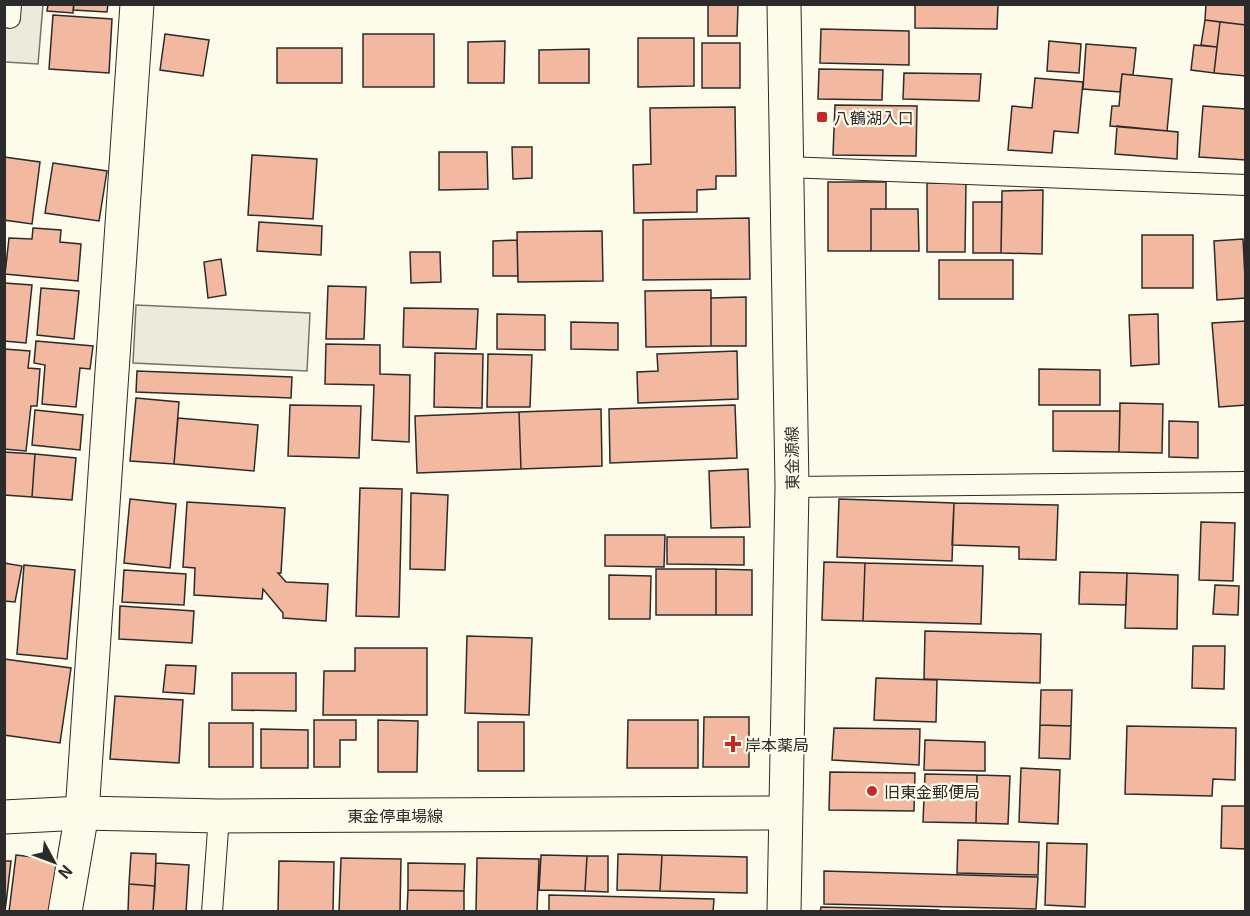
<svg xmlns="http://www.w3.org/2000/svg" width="1250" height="916" font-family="Georgia,'Noto Sans JP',serif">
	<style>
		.parking { fill: #eceadb; stroke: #74746e; stroke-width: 1.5 }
		.building { fill: #f2b8a0; stroke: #2b2b2b; stroke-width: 1.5 }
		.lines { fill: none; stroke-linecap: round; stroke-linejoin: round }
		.lane-casing { stroke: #2b2b2b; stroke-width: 22 }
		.street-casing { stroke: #2b2b2b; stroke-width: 35 }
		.secondary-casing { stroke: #2b2b2b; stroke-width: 35 }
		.lane { stroke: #fdfbea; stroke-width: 20 }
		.street { stroke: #fdfbea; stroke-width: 33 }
		.secondary { stroke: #fdfbea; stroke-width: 33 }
		.poi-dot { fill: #c62828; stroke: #fdfbea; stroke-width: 2 }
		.labels { text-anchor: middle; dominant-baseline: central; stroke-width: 4.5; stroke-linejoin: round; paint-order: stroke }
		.poi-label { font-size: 16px; fill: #2b2b2b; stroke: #fdfbea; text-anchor: start }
		.street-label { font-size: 16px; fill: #2b2b2b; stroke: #fdfbea }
	</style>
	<rect width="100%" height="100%" fill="#fdfbea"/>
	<!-- parking -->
	<path class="parking" d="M4,5h39l-5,59 -33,-2z
		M136,305l174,8 -3,58 -174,-8z"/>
	<!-- building -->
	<path class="building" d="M48,4h26l-1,9 -26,-2z
		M74,4h34l-1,8 -34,-2z
		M708,4h30l-1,32h-29z
		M915,4h83l-1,25 -82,-1z
		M1206,4h40v21l-41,-5z
		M53,15l59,4 -3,54 -60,-4z
		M1205,20l15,2 -3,25 -16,-2z
		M1220,22l26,3v51l-32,-3z
		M821,29l88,2v34l-89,-2z
		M165,34l44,6 -6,36 -43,-6z
		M363,34h71v53h-71z
		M638,38h56v48l-56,1z
		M505,41l-1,42h-36v-41z
		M1049,41l32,3 -2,29 -32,-2z
		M702,43h38v45h-38z
		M1086,44l50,4 -3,27 -11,-1 -2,18 -37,-3z
		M1194,45l23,2 -3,26 -23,-3z
		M277,48h65v35h-65z
		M589,49v34h-50v-33z
		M819,69l64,1 -1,30 -64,-1z
		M904,73l77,1 -2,27 -76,-2z
		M1122,74l50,5 -5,52 -57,-5 2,-20h7z
		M1035,78l48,4 -5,51 -24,-2 -2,22 -44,-3 4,-44 20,2z
		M835,105l82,1 -1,50 -83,-1z
		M1203,106l43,3v51l-47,-3z
		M735,107l1,69h-20v13l-19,1v22l-63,1 -1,-48 18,-1 -1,-56z
		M1117,126l61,6 -1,27 -62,-5z
		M512,147h20v31l-19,1z
		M439,152h48l1,37 -49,1z
		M252,155l65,4 -4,60 -65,-4z
		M4,157l36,5 -8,62 -28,-4z
		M53,163l54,8 -8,50 -54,-8z
		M828,182h58v27h-15v42h-43z
		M927,183h39l-1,69h-38z
		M1043,190l-1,64 -41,-1 1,-62z
		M973,202h29l-1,51h-28z
		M871,209h47l1,42h-48z
		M749,218l1,61 -107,1v-60z
		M259,222l63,4 -1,29 -64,-4z
		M33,228l28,2 -1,12 21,2 -3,37 -73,-7 4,-36 23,1z
		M602,231l1,50 -85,1 -1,-50z
		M1142,235h51v53h-51z
		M1243,239l3,59 -29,2 -3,-59z
		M517,240l1,36h-25v-35z
		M410,252h30l1,30 -30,1z
		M221,259l5,36 -18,3 -4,-36z
		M939,260h74v39h-74z
		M4,283l28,2 -6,58 -22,-2z
		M328,286l38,1 -2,52h-38z
		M41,288l38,3 -5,48 -37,-4z
		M711,290v56l-65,1 -1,-56z
		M746,297v49h-35v-48z
		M404,308l74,1 -2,40 -73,-2z
		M497,314l48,1v35l-48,-1z
		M1158,314l1,50 -28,2 -2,-51z
		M1246,321v84l-27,2 -7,-84z
		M571,322l47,1v27l-47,-1z
		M36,341l57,5 -3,23 -10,-1 -4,39 -34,-3 3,-39 -11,-2z
		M326,344l54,1v29l30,1 -1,67 -37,-2 2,-55 -49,-1z
		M4,349l26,2 -2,17 12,1 -3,37h-6l-5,45 -22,-2z
		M737,351l1,48 -100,4 -1,-31 21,-1 -1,-17z
		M435,353l48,1 -1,54 -48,-1z
		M488,354l44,1 -2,52h-43z
		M1039,369l61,1v35h-61z
		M137,371l155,6 -1,21 -155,-6z
		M136,398l43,4 -5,62 -44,-3z
		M1120,403l43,1 -1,49 -43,-1z
		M290,405l71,1 -2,52 -71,-2z
		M735,405l2,53 -127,5 -1,-54z
		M601,409l1,57 -81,3 -2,-57z
		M35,410l48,5 -3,35 -48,-5z
		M1053,411h67l-1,41 -66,-1z
		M519,412l2,57 -104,4 -2,-57z
		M178,418l80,7 -4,46 -80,-7z
		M1169,421l29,1v36l-29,-1z
		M4,452l31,2 -3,43 -28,-2z
		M35,454l41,4 -4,42 -40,-3z
		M748,469l2,58 -39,1 -2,-57z
		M360,488l42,1 -3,128 -43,-1z
		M411,493l37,2 -3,75 -35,-1z
		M130,499l46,5 -6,64 -46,-5z
		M839,499l115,4 -2,58 -115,-4z
		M187,502l98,6 -4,65h-3l8,9 42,2 -2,37 -43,-3v-5l-20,-24 -1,10 -68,-4 1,-27 -12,-1z
		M954,503l104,2 -2,55 -37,-1v-12l-67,-2z
		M1201,522l34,1 -2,58 -34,-1z
		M605,535h60l-1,32 -59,-1z
		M667,537h77v28l-77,-1z
		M824,562l41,1 -2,58 -41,-1z
		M4,563l18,3 -7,36 -11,-1z
		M865,563l118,3 -2,58 -118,-3z
		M24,565l51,5 -8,89 -50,-5z
		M656,569h60v46h-60z
		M716,569l36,1v45h-36z
		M124,570l62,4 -2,31 -62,-3z
		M1080,572l47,1 -1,32 -47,-1z
		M1127,573l51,2 -1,54 -52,-1z
		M609,575l42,1 -1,43h-41z
		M1215,585l24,1 -1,29 -25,-1z
		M120,606l74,5 -2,32 -73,-4z
		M925,631l116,3 -1,49 -116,-4z
		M467,636l65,2 -3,77 -64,-2z
		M1193,646h32l-1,43 -32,-1z
		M355,648h72v67h-104l1,-44h31z
		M4,659l67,9 -11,75 -56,-8z
		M166,665l30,1 -2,28 -31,-2z
		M232,673h64v38l-64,-1z
		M876,678l61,2 -1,42 -62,-2z
		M1041,690h31l-1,36 -31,-1z
		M115,696l68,4 -4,63 -69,-4z
		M704,717h45v50h-46z
		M314,720h42v20h-16v27h-26z
		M378,720l40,1 -1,51h-39z
		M628,720h70v48h-71z
		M478,722h46v49h-46z
		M209,723h44v44h-44z
		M1040,725l31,1 -1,33 -31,-1z
		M1127,726l109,2 -1,52 -22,-1 -1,17 -87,-2z
		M834,728l86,1 -1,36 -87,-5z
		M261,729l47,1v38h-47z
		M925,740l60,2v29l-61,-1z
		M1021,768l39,2 -2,54 -39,-2z
		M830,772l85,1 -1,38 -85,-1z
		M925,774l52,1 -1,48 -53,-1z
		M977,775l33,1 -2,48 -32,-1z
		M1222,806h24v43l-25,-1z
		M958,840l81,2 -1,33 -81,-2z
		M1047,843l40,1 -2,63 -40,-2z
		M131,853l25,1 -1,32 -26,-2z
		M618,854l44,1 -2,36 -43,-1z
		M16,855l42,5 -7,52h-42z
		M541,855l46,1 -2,35 -46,-1z
		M662,855l85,2v36l-87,-2z
		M587,856h21v36l-23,-1z
		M341,858l60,1 -1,53h-61z
		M477,858l62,1 -2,53h-61z
		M4,861h7l-6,51h-1z
		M279,861l55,1 -1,50h-55z
		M156,863l33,2 -3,47h-33z
		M408,863l57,1 -1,27 -56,-1z
		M824,871l214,6 -2,32 -212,-5z
		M129,884l26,2 -2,26h-25z
		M408,890l56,1v21h-57z
		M549,895l165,4 -1,13h-164z
		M821,907l118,3v2h-119z"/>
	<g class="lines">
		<defs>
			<path id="lane" d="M10,18l1,-14
				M786,167l460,18
				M792,487l454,-5
				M212,912l7,-96"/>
			<path id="street" d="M65,912l17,-99 55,-809"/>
			<path id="secondary" d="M784,4l8,483 -8,425
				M4,817l78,-4 137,3 566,-3"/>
		</defs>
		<!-- lane casing -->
		<use href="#lane" class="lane-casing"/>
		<!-- street casing -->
		<use href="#street" class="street-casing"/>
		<!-- secondary casing -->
		<use href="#secondary" class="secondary-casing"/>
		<!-- lane -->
		<use href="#lane" class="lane"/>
		<!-- street -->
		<use href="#street" class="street"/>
		<!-- secondary -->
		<use href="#secondary" class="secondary"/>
	</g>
	<!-- markers -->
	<g class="poi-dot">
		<rect x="816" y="111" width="12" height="12" rx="3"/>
		<path d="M730 735h6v6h6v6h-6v6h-6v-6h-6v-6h6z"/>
		<circle cx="872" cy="791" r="6"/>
	</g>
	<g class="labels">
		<!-- poi labels -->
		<g class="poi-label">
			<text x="834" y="117">八鶴湖入口</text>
			<text x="745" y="744">岸本薬局</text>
			<text x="884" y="791">旧東金郵便局</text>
		</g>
		<!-- street labels -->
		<g class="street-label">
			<text transform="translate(791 458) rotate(-91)">東金源線</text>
			<text x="395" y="815">東金停車場線</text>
		</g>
	</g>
	<!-- border -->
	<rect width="1250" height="916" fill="none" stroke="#2b2b2b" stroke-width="12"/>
	<!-- north arrow -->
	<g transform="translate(54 862) rotate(131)" stroke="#fdfbea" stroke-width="4.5" paint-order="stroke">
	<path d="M0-4.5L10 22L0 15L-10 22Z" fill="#2b2b2b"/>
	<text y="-9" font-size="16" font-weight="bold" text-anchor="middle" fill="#2b2b2b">N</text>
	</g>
</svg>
